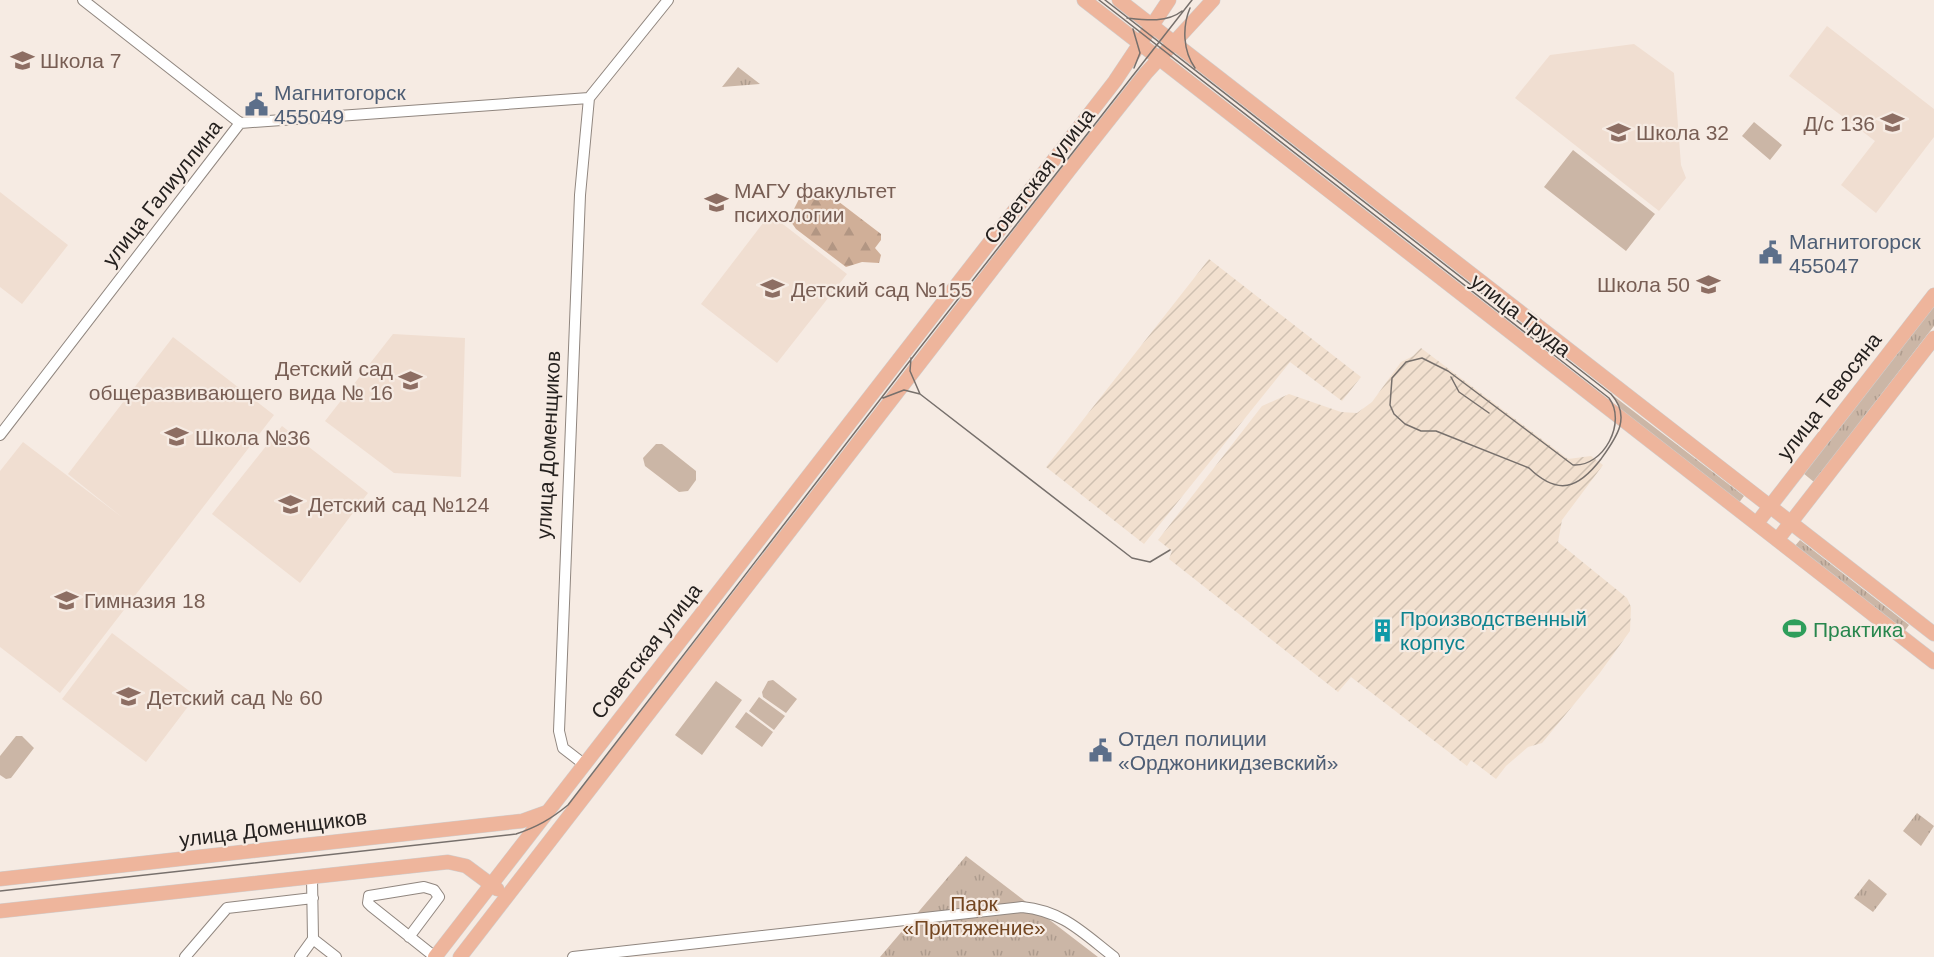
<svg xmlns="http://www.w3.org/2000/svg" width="1934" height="957" font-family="Arial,sans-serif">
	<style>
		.industrial { fill: url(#industrial-furrows) }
		.built { fill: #f0ded1 }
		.grass { fill: url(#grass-tufts) }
		.forest { fill: url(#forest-firs) }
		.pitch { fill: #cbb6a6 }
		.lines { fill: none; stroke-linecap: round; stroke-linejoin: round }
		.minor-casing { stroke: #90867f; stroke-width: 12 }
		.major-casing { stroke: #cfcece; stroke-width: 15 }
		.minor { stroke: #fff; stroke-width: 10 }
		.major { stroke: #eeb59c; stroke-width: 14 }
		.tram { stroke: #77706c; stroke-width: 1.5 }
		.labels { text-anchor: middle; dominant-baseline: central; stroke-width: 4.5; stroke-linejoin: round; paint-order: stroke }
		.education-label { font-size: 21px; fill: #785e54; stroke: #f6ebe3; text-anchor: start }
		.service-label { font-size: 21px; fill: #4e5e75; stroke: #f6ebe3; text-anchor: start }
		.street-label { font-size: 21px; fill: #25211f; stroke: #f6ebe3 }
		.culture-label { font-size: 21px; fill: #0d838f; stroke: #f6ebe3; text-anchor: start }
		.leisure-label { font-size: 21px; fill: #27864d; stroke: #f6ebe3; text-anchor: start }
		.park-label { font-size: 21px; fill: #734621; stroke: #f6ebe3 }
	</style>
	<defs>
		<pattern id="industrial-furrows" width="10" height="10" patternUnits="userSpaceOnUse" patternTransform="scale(1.5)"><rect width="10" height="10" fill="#f2e0cf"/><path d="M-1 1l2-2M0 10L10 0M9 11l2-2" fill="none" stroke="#cfc0b1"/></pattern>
		<pattern id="grass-tufts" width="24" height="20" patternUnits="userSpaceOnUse" patternTransform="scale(1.5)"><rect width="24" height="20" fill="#cbb6a6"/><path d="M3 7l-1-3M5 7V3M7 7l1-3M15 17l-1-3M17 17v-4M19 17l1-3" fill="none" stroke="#ae9c8e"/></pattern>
		<pattern id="forest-firs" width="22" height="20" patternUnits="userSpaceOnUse" patternTransform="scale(1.5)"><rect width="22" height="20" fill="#d0af98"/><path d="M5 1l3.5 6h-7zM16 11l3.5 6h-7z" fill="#b29683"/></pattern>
	</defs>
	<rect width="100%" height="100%" fill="#f6ebe3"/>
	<!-- industrial -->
	<path class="industrial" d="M1209,259l152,118 -19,24 -52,-39 -146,182 -98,-77z
		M1421,348l147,111 23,-3 12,9 -41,55 -4,22 69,56 4,9 -1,24 -31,43 -57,69 -14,4 -22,19 -10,13 -25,-19 -4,6 -116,-89 -13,15 -169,-133 3,-8 -14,-11 104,-134 27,-12 52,18 16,1 15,-11 29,-40 12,-6z"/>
	<!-- built -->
	<path class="built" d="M1827,26l107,83v28l-58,76 -35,-28 34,-44 -86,-65z
		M1634,44l40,29 7,92 5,13 -27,33 -144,-113 35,-43z
		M0,192l68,53 -46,59 -22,-17z
		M770,214l77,60 -70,89 -76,-59z
		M393,334l72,4 -4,139 -67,-4 -69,-52z
		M173,337l101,78 -214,278 -60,-46v-176l23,-29 100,76 -55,-44z
		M282,426l86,67 -68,90 -88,-69z
		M112,633l84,63 -50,66 -84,-63z"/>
	<!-- grass -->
	<path class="grass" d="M738,67l22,17 -38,3z
		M1934,303v23l-120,156 -11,-9z
		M1611,394l133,102 -6,8 -116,-93z
		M1800,540l109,85 -6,8 -109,-86z
		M1917,813l17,13 -13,20 -18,-15z
		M966,856l132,101h-218z
		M1869,879l18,15 -14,18 -19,-14z"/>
	<!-- forest -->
	<path class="forest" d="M826,192l55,42v6l-6,8 6,7 -2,8 -17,-1 -16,5 -50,-38 -7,-10 12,-24z"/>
	<!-- pitch -->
	<path class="pitch" d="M1754,122l28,23 -12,15 -28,-24z
		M1573,150l82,64 -29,37 -82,-64z
		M656,444h6l34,27v9l-8,11 -9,1 -34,-26 -2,-8z
		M773,680l24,19 -11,14 -23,-16 -1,-5 6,-11z
		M716,681l26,19 -40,55 -27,-20z
		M759,697l26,19 -11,14 -25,-19z
		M746,712l27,20 -11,15 -27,-20z
		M16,736h6l12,12 -23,30 -5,1 -6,-4v-19z"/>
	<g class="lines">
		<defs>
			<path id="minor" d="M83,0l157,123
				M0,435l240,-312 349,-25 79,-98
				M585,765l-22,-17 -4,-17 21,-536 9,-97
				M409,937l30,-40 -5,-7 -10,-3 -55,9 -1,7 3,3 64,51
				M313,939l23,18
				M185,957l42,-49 86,-10
				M300,957l13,-18 -1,-61
				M573,957l449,-50c41,4 61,26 92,50"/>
			<path id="major" d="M1084,0l850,662
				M1119,0l815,634
				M1757,523l177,-228
				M1778,539l156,-201
				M0,879l522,-58 25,-9
				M0,911l448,-49 18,4 31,23
				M435,957l680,-876 54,-81
				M460,957l610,-788 76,-96 67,-73"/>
		</defs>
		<!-- minor casing -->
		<use href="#minor" class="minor-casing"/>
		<!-- major casing -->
		<use href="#major" class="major-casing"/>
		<!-- minor -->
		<use href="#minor" class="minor"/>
		<!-- major -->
		<use href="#major" class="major"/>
		<!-- tram -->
		<path class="tram" d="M1099,0l510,398c18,24 -5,69 -36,67l-125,-94 -26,-13 -16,4 -14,16 -2,27 4,9 11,10 16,7h15l93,37c29,28 49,21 72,-9 15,-21 31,-42 10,-65l-506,-394
			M1190,8c-8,19 -7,43 5,60
			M1127,18c18,2 40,5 55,-7
			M1133,29l7,24 -6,15
			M911,358l-1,13 10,23
			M1451,377l8,15 30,21
			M883,398l21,-8 16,4 212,164 18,4 20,-12
			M0,891l516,-57c21,-7 35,-15 52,-29l351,-456 273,-349"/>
	</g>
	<!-- icons -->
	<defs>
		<symbol id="school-bare" viewBox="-9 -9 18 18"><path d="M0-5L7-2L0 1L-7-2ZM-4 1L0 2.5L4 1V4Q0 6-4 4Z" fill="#8d6e63" stroke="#f6ebe3" stroke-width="2.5" paint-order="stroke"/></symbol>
		<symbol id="civic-bare" viewBox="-9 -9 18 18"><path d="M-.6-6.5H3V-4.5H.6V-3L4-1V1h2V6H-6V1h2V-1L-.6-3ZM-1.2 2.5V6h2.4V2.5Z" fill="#5c6f8a" stroke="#f6ebe3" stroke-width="2.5" paint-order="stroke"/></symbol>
		<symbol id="university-bare" viewBox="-9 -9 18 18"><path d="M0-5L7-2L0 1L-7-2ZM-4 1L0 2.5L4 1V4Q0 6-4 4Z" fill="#8d6e63" stroke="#f6ebe3" stroke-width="2.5" paint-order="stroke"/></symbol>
		<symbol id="stadium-bare" viewBox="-9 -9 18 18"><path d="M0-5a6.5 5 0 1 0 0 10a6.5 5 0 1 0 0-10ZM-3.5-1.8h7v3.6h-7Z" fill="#2e9e5b" stroke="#f6ebe3" stroke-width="2.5" paint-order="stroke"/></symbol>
		<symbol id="building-bare" viewBox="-9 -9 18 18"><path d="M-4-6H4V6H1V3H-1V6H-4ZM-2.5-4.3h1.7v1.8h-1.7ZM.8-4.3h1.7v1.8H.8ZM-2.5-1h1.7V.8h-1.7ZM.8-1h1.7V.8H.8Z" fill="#0f9aa8" stroke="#f6ebe3" stroke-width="2.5" paint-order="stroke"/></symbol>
	</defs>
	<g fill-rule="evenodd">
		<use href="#school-bare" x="6" y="44" width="33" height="33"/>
		<use href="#civic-bare" x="240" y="88" width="33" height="33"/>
		<use href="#school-bare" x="1876" y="106" width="33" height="33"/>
		<use href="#school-bare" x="1602" y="116" width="33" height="33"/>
		<use href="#university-bare" x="700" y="186" width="33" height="33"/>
		<use href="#civic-bare" x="1754" y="236" width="33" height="33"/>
		<use href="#school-bare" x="1692" y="268" width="33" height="33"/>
		<use href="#school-bare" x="756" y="272" width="33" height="33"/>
		<use href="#school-bare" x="394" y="364" width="33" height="33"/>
		<use href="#school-bare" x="160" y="420" width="33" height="33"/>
		<use href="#school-bare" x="274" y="488" width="33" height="33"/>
		<use href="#school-bare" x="50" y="584" width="33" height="33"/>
		<use href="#stadium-bare" x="1778" y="612" width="33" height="33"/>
		<use href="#building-bare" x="1366" y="614" width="33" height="33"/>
		<use href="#school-bare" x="112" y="680" width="33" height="33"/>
		<use href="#civic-bare" x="1084" y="734" width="33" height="33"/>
	</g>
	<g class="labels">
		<!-- education labels -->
		<g class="education-label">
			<text x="40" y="60">Школа 7</text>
			<text x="1875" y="123" text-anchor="end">Д/с 136</text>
			<text x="1636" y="132">Школа 32</text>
			<text x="734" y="190">МАГУ факультет<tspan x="734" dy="24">психологии</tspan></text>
			<text x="1690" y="284" text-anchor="end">Школа 50</text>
			<text x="791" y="289">Детский сад №155</text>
			<text x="393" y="368" text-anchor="end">Детский сад<tspan x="393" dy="24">общеразвивающего вида № 16</tspan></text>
			<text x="195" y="437">Школа №36</text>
			<text x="308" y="504">Детский сад №124</text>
			<text x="84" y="600">Гимназия 18</text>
			<text x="147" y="697">Детский сад № 60</text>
		</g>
		<!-- service labels -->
		<g class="service-label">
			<text x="274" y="92">Магнитогорск<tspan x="274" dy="24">455049</tspan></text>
			<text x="1789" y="241">Магнитогорск<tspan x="1789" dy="24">455047</tspan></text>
			<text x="1118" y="738">Отдел полиции<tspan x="1118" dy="24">«Орджоникидзевский»</tspan></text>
		</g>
		<!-- street labels -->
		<g class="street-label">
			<text transform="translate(1039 176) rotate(-52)">Советская улица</text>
			<text transform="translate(162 193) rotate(-52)">улица Галиуллина</text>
			<text transform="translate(1521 315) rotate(38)">улица Труда</text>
			<text transform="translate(1829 396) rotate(-52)">улица Тевосяна</text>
			<text transform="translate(548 445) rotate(-87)">улица Доменщиков</text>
			<text transform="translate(646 651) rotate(-52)">Советская улица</text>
			<text transform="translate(273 828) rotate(-7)">улица Доменщиков</text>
		</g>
		<!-- culture labels -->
		<g class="culture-label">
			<text x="1400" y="618">Производственный<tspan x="1400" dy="24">корпус</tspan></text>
		</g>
		<!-- leisure labels -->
		<g class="leisure-label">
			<text x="1813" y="629">Практика</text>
		</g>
		<!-- park labels -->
		<g class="park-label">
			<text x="974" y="903">Парк<tspan x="974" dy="24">«Притяжение»</tspan></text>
		</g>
	</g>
</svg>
